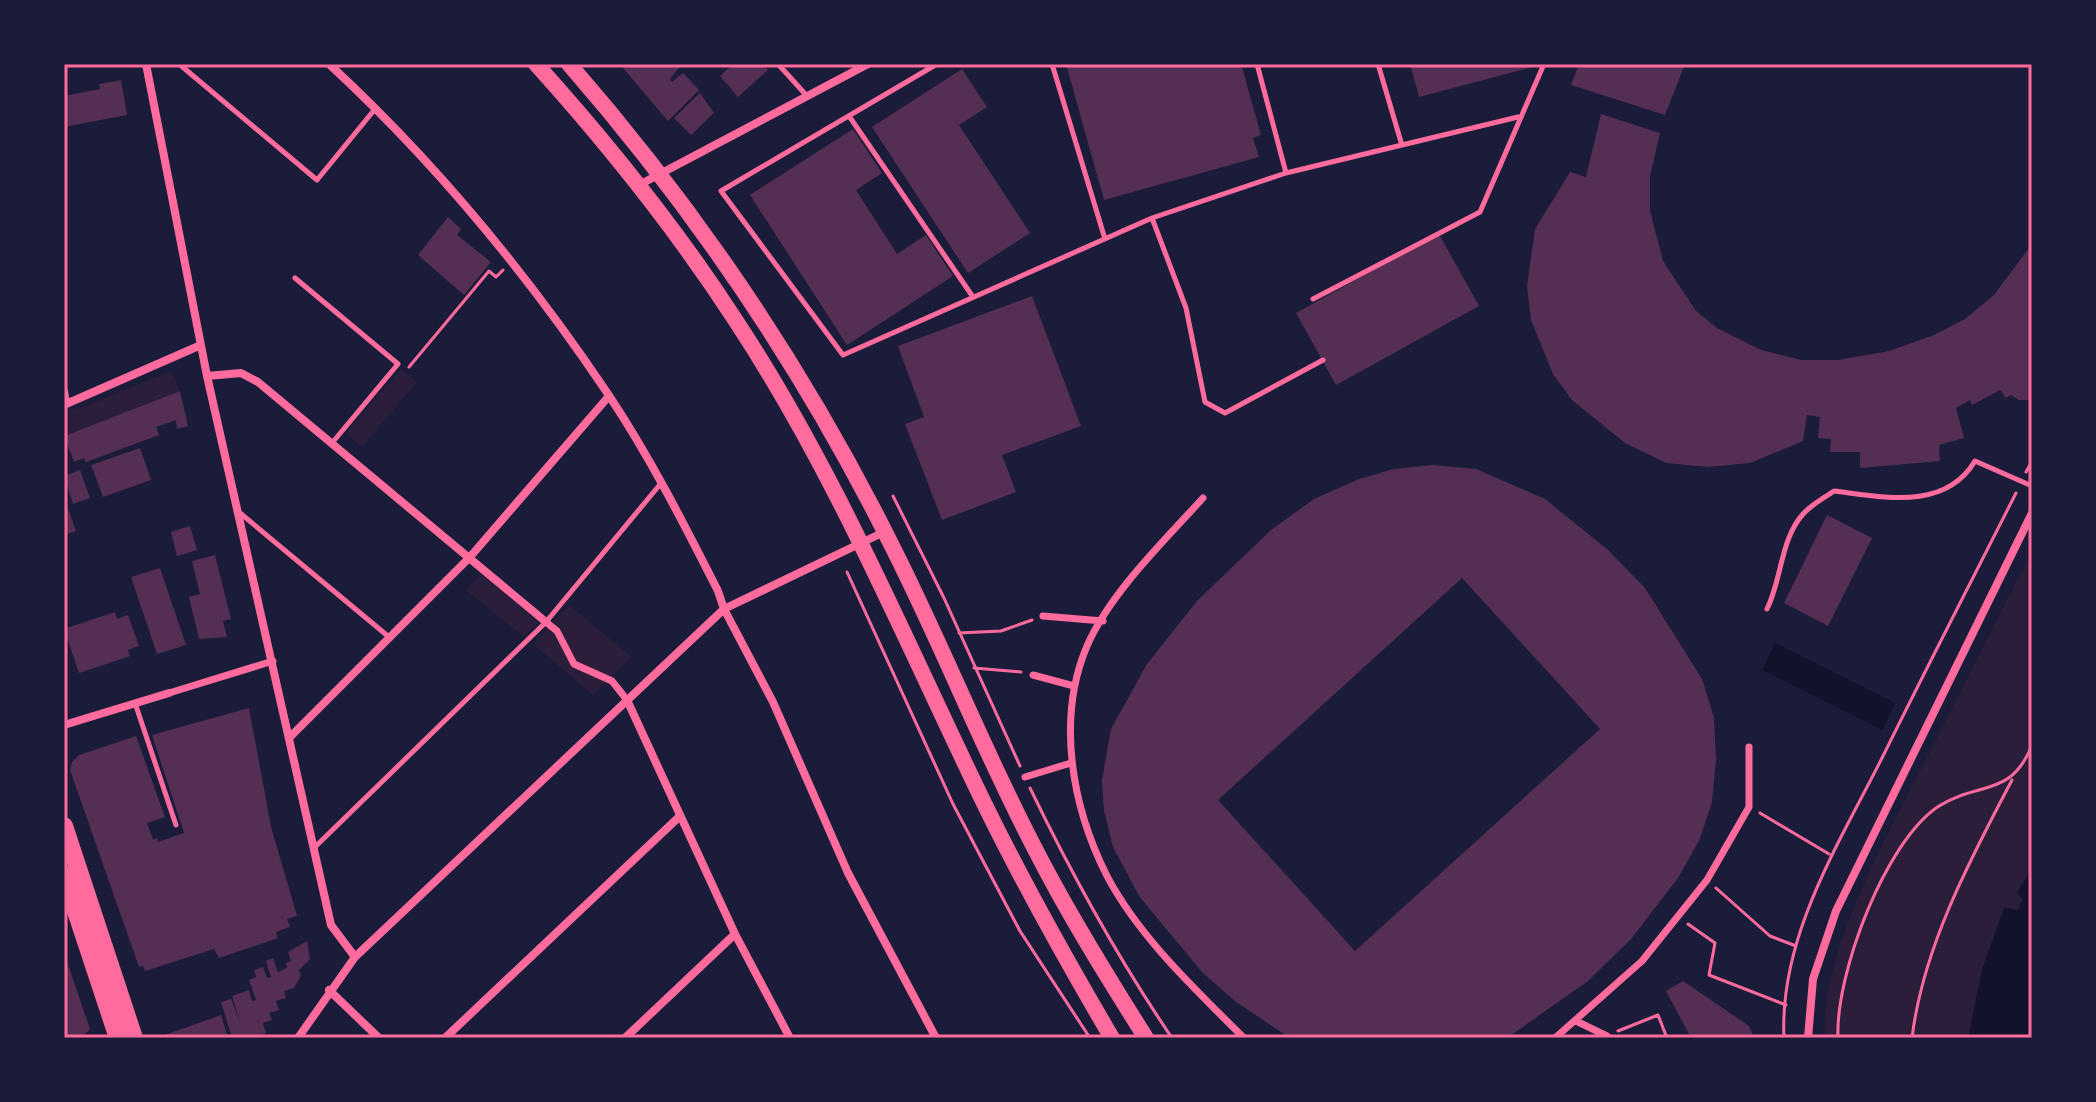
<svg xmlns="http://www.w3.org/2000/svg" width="2096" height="1102" font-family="'Space Grotesk',sans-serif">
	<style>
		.green { fill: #2a1e3b }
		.water { fill: #12122b }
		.building { fill: #542f53; fill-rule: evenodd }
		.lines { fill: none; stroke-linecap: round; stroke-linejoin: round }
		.path { stroke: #ff6b9d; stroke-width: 3 }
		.service { stroke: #ff6b9d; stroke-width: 5 }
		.pedestrian { stroke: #ff6b9d; stroke-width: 7 }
		.minor { stroke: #ff6b9d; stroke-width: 8 }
		.secondary { stroke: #ff6b9d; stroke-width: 16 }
		.primary { stroke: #ff6b9d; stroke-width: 18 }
		.neatline { fill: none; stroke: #ff6b9d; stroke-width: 3 }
	</style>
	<rect width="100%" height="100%" fill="#1b1b3a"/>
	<!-- green -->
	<path class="green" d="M401,369l16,13 -55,65 -16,-14z
		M171,371l9,20 -116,44v-28l14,2z
		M2032,552v486h-207c-6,-86 68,-213 107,-290 33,-66 66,-131 100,-196z
		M482,574l56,48 -14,15 -58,-47z
		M569,605l63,52 -39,38 -60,-51z"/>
	<!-- water -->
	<path class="water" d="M1775,643l120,60 -13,27 -120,-60z
		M2032,868v170h-64l14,-68 22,-62 14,2 5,-11 -6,-6z"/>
	<!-- building -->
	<path class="building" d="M628,64h54l-12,15 2,3 11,-9 16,17 -31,31 -45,-53z
		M733,64h30l5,6 -30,27 -18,-21z
		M1066,64h175l20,71 -8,3 6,19 -155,43z
		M1410,64h130v1l-121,32z
		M1579,64h106l-20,51 -94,-30z
		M962,69l25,38 -28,18 71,108 -62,40 -96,-146z
		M121,80l6,35 -63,12v-31l36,-7 -1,-5z
		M700,93l14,20 -23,22 -17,-17z
		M1601,114l59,19 -10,43v35l13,50 33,50 21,17 44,22 40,10h37l51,-9 45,-16 31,-16 29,-24 38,-51v156h-13l-8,-5 -5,3 -6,-8 -28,15 -2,-5 -14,8 8,30 -25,7 1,16 -80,7v-16h-30l1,-13 -13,-1 2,-21 -13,-2 -4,26 -53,22 -42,4 -42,-4 -41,-20 -53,-43 -19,-26 -22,-54 -4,-34 8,-57 35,-57 16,5z
		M853,129l29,44 -26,17 41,64 29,-19 27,41 -106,69 -97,-150z
		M448,217l13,12 -4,6 34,27 -27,33 -46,-40z
		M1439,234l40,72 -143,79 -40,-72z
		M1032,296l49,130 -79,29 14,37 -74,28 -37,-96 19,-7 -26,-71z
		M180,391l8,35 -11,3 -1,-9 -20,7 3,8 -73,27 -2,-4 -10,4 -10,-26z
		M140,448l11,32 -48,17 -12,-32z
		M1433,465l43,4 69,30 63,51 37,38 57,91 12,39 2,41 -4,43 -13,39 -21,37 -47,61 -43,42 -81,57h-217l-54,-36 -34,-30 -63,-76 -26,-49 -9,-36 -2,-31 9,-51 36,-65 50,-63 74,-71 43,-31 45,-20 35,-10zM1462,578l138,151 -245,222 -137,-151z
		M80,470l10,28 -17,6 -9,-28z
		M68,508l8,23 -12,4v-26z
		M1827,515l45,23 -44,88 -44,-23z
		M190,526l7,24 -20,6 -6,-24z
		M215,555l16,64 -8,2 4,16 -28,2 -10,-42 11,-3 -8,-33z
		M160,568l26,77 -29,9 -26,-77z
		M115,612l2,7 11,-4 11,31 -11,4 2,6 -51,17 -15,-44z
		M249,708l22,119 26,89 -10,3 3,8 -14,5 2,6 -59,20 -5,-9 -69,22 -2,-5 -4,1 -69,-197 2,-8 7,-7 57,-19 29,81 -18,6 6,17 4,-2 1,4 26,-9 -32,-98z
		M307,941l3,18 -11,11 2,6 -7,12 -10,3 2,7 -10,3 3,9 -10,3 3,7 -9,3 3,10 -10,5h-24l-11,-36 10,-3 10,26 -9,-29 17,-6 3,11 4,-1 -7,-20 7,-3 -2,-7 9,-3 4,11 4,-1 -5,-16 7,-3 5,14 9,-4 -1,-5 5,-2 -3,-9z
		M64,953l26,76 -9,9h-17z
		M1683,981l66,45 5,12h-63l-25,-47z
		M221,1015l7,23h-64l1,-3z"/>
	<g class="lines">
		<!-- path -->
		<path class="path" d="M409,367l80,-96 7,6 7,-7
			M2026,472l6,-11
			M893,496l51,102 76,168
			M847,572l106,232 67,127 70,107
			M959,633l42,-2 31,-11
			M974,668l47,4
			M1030,788c42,87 87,169 142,250
			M1760,813l69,41
			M1716,888l54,48 26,10
			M1688,924l27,19 -6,32 77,30
			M1618,1031l40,-16 9,23
			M1784,1038c-5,-102 56,-196 100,-284 43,-87 88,-174 132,-261
			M1838,1038c-3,-63 47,-197 101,-232 40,-25 72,-8 93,-61
			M1912,1038c11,-91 58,-178 100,-258"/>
		<!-- service -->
		<path class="service" d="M179,64l138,116 58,-71
			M778,64l29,32
			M937,64l-216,127 122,164 309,-137
			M1052,64l53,175
			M1257,64l29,109 -134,45 34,90 19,94 20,11 98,-53
			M1378,64l23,78
			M849,116l124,181
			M1286,173l232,-56
			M295,278l103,86 -66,79
			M1313,299l167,-87 64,-148
			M240,513l149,124
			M1767,609c15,-30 13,-69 36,-95 8,-9 21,-16 31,-23 50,6 111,20 141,-30l57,25
			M135,703l41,122
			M316,846l230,-224 116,-140"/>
		<!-- pedestrian -->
		<path class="pedestrian" d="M1203,498c-39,43 -93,95 -116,148 -31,73 -15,161 20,230 32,61 89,114 137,162
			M1043,616l60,5
			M546,622l11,9 17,33 38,17 15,19
			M1033,675l41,11
			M169,693l104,-32
			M1025,777l46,-14
			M1576,1021l31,15
			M1555,1038l87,-77 65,-81 42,-73v-60"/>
		<!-- minor -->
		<path class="minor" d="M146,64l61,312 124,549 24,32
			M329,64c105,97 199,211 279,330 42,63 76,130 110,197l6,18 49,93 75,171 88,165
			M639,185l229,-121
			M207,376l34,-3 17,9 288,240
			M64,391l2,13 135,-59
			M627,700l108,234 55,104
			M64,725l105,-32
			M290,737l180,-180 139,-161
			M329,990l50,48
			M298,1038l57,-81 369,-348 160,-77
			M445,1038l235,-222
			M625,1038l110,-104
			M1808,1038l5,-59 23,-68 196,-398"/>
		<!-- secondary -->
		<path class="secondary" d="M536,64c73,81 141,166 200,257 99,150 168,317 246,478 40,82 84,161 130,239
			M569,64c129,148 238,310 325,486 49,97 89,199 139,295 34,67 73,130 113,193"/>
		<!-- primary -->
		<path class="primary" d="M64,826l70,212
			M64,875l54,163"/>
	</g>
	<!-- border -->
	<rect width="2096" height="1102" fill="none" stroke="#1b1b3a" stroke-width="132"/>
	<rect x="66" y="66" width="1964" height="970" class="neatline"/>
</svg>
